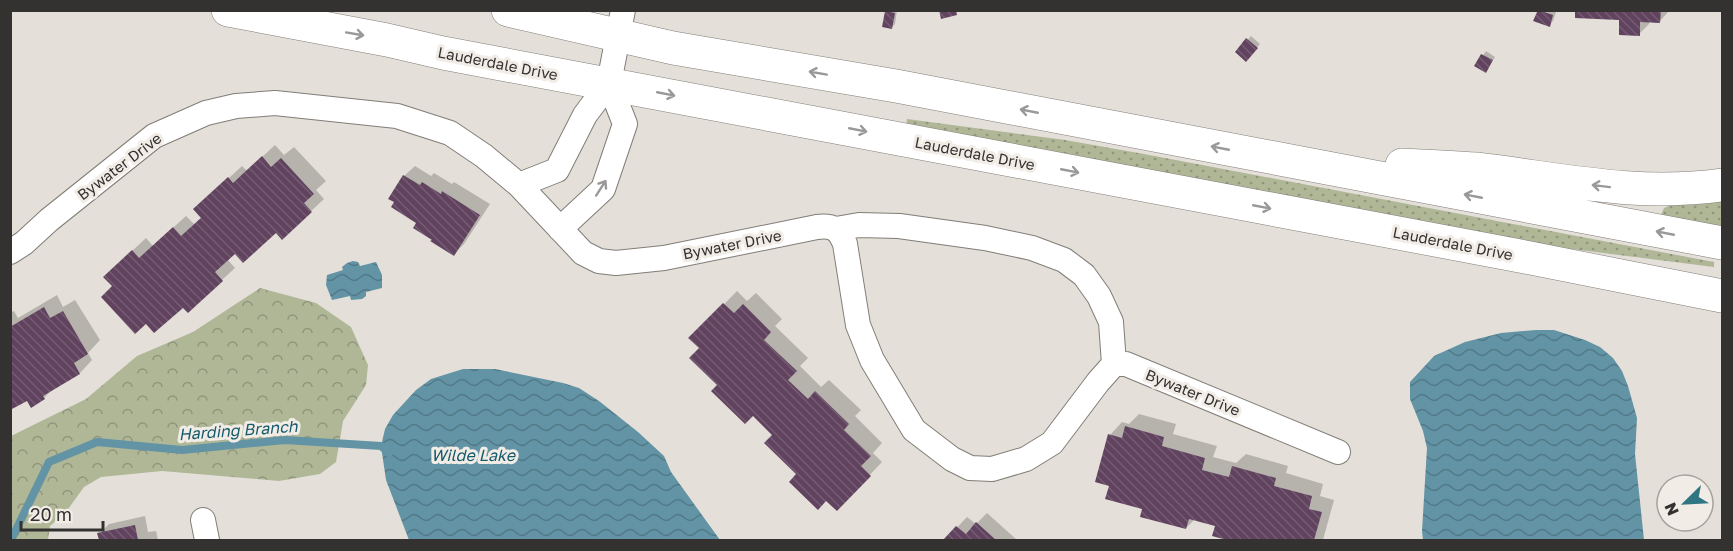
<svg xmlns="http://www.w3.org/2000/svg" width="1733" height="551" font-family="'Golos Text',sans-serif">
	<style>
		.grass { fill: url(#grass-dots) }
		.forest { fill: url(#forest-crowns) }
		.water { fill: url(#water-waves) }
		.shadow { fill: #0003 }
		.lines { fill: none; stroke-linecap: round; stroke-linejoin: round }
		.stream { stroke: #6294a5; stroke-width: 8 }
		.building { fill: url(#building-back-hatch) }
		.minor-casing { stroke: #827d77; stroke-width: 26 }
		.secondary-casing { stroke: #827d77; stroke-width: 34 }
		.minor { stroke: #fff; stroke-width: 24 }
		.secondary { stroke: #fff; stroke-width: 33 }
		.oneway { stroke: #9a9898 }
		.labels { text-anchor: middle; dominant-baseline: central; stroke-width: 6; stroke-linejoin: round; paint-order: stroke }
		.street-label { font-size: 15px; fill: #343230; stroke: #f2ece6 }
		.water-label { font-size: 16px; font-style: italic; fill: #165a6c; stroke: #f2ece6 }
	</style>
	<defs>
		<pattern id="grass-dots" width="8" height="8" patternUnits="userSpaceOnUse" patternTransform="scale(1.5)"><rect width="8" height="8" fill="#b0b797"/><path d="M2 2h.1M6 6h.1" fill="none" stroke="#90957c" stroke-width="1.8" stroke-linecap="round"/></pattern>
		<pattern id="forest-crowns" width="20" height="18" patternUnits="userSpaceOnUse" patternTransform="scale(1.5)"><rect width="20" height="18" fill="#b0b797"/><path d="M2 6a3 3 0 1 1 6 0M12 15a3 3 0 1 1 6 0" fill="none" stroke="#90957c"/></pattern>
		<pattern id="water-waves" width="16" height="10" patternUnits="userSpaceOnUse" patternTransform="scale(1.5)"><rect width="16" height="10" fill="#6294a5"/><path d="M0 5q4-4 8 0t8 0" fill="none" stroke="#527987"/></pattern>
		<pattern id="building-back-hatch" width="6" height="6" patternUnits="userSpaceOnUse" patternTransform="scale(1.5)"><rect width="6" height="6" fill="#61435f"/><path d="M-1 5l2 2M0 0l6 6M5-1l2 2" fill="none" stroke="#745c73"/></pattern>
	</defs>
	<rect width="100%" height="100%" fill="#e4dfd8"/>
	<!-- grass -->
	<path class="grass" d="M907,119l158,21 79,14 570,108v5l-174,-22 -634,-119z
		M1722,201v30l-61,-16 3,-7 5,-2z"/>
	<!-- forest -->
	<path class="forest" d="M260,288l56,15 35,24 17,38 -2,20 -23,36 -7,41 -16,12 -41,7 -117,-10 -61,6 -17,10 -18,25 -16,14 -2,14h-37v-104l75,-37 51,-43 56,-24z"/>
	<!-- water -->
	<path class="water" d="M353,261l5,1 2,4 16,-4 6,13v13l-16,4v4l-4,3 -11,1 -1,-4 -18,4 -6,-15 1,-10 16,-5 -1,-3 5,-4z
		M1536,330h18l31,10 15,7 13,11 9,13 6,15 9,32 -2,36 9,86h-221l-1,-9 5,-83 -4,-17 -13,-32v-17l24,-26 31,-14 36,-9z
		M463,369h32l68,14 16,5 20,13 39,31 26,24 7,16 49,68h-311l-23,-60 -5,-34 4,-17 8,-14 23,-25 15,-11z"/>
	<!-- shadow -->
	<path class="shadow" d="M887,10h10l-2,14 -3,3 -6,-15z
		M1539,10l17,2 -3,9 -4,4z
		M1577,10h93l-10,11h-11v3l-10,10 -18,-15z
		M1251,36l9,8 -14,16 -9,-8z
		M1486,51l9,6 -9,14 -10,-5z
		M275,145l9,10 10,-8 32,34 -10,9 8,9 -42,39 -6,-7 -41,21 -8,7 8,9 -13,12 -39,25 -69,-19 4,-22 28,-26 7,8 33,-30 8,8 8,-7 6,-20 34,-31 5,5z
		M415,166l16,10 3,-3 18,11 2,-2 36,22 -26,40 -10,10 -20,-15 -16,-17 -28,-24 14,-22z
		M737,291l10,10 9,-8 26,26 -7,7 33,32 -8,8 21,21 8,-7 32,30 -6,6 27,27 -9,10 9,9 -33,35 -22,2 -29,-25 -24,-40 -55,-50 -18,-36 -10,-10z
		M57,295l6,12 12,-7 25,40 -12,13 4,7 -12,13 -26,15 -10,10 -17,1 -17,4v-90l4,-2 4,7z
		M1139,414l37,10 -3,10 44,12 -4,11 23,6 10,-9 42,12 -2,7 37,11 -3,12 14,4 -11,40h-90l-19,-5 3,-10 -22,-6 -9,9 -42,-20 -33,-23 -1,-50 12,-13 7,2z
		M987,513l30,27h-72l22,-23 9,7z
		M145,516l3,16 8,-1 2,9h-58l-1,-6 10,-10z"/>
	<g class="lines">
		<!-- stream -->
		<path class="stream" d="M11,540l38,-78 48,-20 85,8 103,-10 96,6 8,7"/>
	</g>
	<!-- building -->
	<path class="building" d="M939,10h17l1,5 -16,4z
		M1538,10l15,5 -3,12 -17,-6z
		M1575,10h86l-1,13 -20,-1v14l-21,-1v-15l-44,-2z
		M885,11l10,2 -3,16 -10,-2z
		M1246,38l12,10 -12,14 -11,-10z
		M1481,54l12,6 -7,13 -12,-7z
		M262,156l9,11 10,-9 33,36 -10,9 8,9 -30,28 -6,-7 -33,30 -8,-9 -20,18 8,9 -35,32 -5,-5 -29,25 -8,-9 -11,10 -34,-37 11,-11 -9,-9 29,-27 7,8 34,-31 8,9 20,-18 -8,-9 35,-32 5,6z
		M403,175l17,10 2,-3 19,12 1,-3 38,24 -26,41 -24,-15 2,-1 -19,-12 3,-5 -25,-16 3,-5 -6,-3z
		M723,303l11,10 9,-9 28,28 -7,8 33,31 -9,9 20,19 7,-8 34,33 -5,6 27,26 -10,10 10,10 -34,35 -11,-10 -8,9 -29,-28 7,-8 -32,-31 8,-8 -19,-19 -8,8 -34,-33 6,-6 -28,-27 10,-10 -11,-10z
		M44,307l6,11 13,-7 25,43 -14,9 6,11 -37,22 2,3 -14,9 -4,-7 -15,8 -2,-3v-79z
		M1125,426l39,11 -2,9 43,12 -3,12 27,7 3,-11 44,12 -2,8 38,10 -3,13 13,3 -8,28h-87l-15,-4 3,-10 -26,-7 -3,10 -46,-12 2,-8 -37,-10 4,-13 -14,-4 13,-48 14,4z
		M976,522l20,18h-53l13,-14 10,8z
		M135,525l3,15h-39l-2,-7z"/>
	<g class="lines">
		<defs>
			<path id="minor" d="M519,185l38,-15 28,-55 24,-32 14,-73
				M560,229l43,-40 22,-65 -16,-41
				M836,229l23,-4 40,1 86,12 47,10 32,12 20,15 15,21 12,26 3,42
				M10,252l14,-9 25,-23 105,-84 52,-23 30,-7 39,-3 122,13 53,17 34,23 35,29 64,68 16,8 17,2 48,-5 153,-31c16,-2 22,2 28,17l13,81 14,35 42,70 38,29 18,9 22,1 34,-10 26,-16 46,-61 16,-18h12l212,88
				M203,520l4,20"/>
			<path id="secondary" d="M228,10l159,30 56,13 1077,203 202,40
				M508,10l165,38 223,38 826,157
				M1402,165c24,1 49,2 74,4 85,10 160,28 246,16"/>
		</defs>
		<!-- minor casing -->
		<use href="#minor" class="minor-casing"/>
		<!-- secondary casing -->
		<use href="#secondary" class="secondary-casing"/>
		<!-- minor -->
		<use href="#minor" class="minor"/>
		<!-- secondary -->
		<use href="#secondary" class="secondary"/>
	</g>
	<!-- one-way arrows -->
	<defs><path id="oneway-shaft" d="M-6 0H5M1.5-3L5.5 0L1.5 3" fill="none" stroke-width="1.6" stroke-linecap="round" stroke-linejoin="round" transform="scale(1.5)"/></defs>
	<g class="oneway">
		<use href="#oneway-shaft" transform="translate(355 34) rotate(10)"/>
		<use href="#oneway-shaft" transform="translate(818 73) rotate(-170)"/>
		<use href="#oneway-shaft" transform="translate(666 94) rotate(11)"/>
		<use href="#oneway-shaft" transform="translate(1029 111) rotate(-169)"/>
		<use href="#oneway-shaft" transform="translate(858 130) rotate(11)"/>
		<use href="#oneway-shaft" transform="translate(1220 148) rotate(-169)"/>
		<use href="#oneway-shaft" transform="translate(1070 171) rotate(11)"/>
		<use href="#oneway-shaft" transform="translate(1601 186) rotate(-173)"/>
		<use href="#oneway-shaft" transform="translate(601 188) rotate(-57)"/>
		<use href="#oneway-shaft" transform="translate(1473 196) rotate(-169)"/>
		<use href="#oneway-shaft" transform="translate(1262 207) rotate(11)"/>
		<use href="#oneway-shaft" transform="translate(1665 233) rotate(-169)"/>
	</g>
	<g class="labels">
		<!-- street labels -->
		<g class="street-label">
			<text transform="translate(498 63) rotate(11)">Lauderdale Drive</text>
			<text transform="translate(975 153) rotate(11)">Lauderdale Drive</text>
			<text transform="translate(119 166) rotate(-37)">Bywater Drive</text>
			<text transform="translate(1453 243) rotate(11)">Lauderdale Drive</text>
			<text transform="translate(732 244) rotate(-11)">Bywater Drive</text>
			<text transform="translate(1193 392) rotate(22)">Bywater Drive</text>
		</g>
		<!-- water labels -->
		<g class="water-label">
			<text transform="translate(238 430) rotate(-4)">Harding Branch</text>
			<text x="473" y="455">Wilde Lake</text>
		</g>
	</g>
	<!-- border -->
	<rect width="1733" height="551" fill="none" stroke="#343230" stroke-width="24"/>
	<!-- north arrow -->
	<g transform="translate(1685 503) rotate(246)"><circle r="28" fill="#f2ece6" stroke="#a6a29d" stroke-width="1.5"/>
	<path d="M0-4.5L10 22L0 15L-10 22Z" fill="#2f7582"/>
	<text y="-9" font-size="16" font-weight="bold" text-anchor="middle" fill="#343230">N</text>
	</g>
	<!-- scale -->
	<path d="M21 521v9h82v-9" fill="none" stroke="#343230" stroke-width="3"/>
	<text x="30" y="521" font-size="18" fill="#343230" stroke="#f2ece6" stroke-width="4.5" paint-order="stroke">20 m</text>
</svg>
